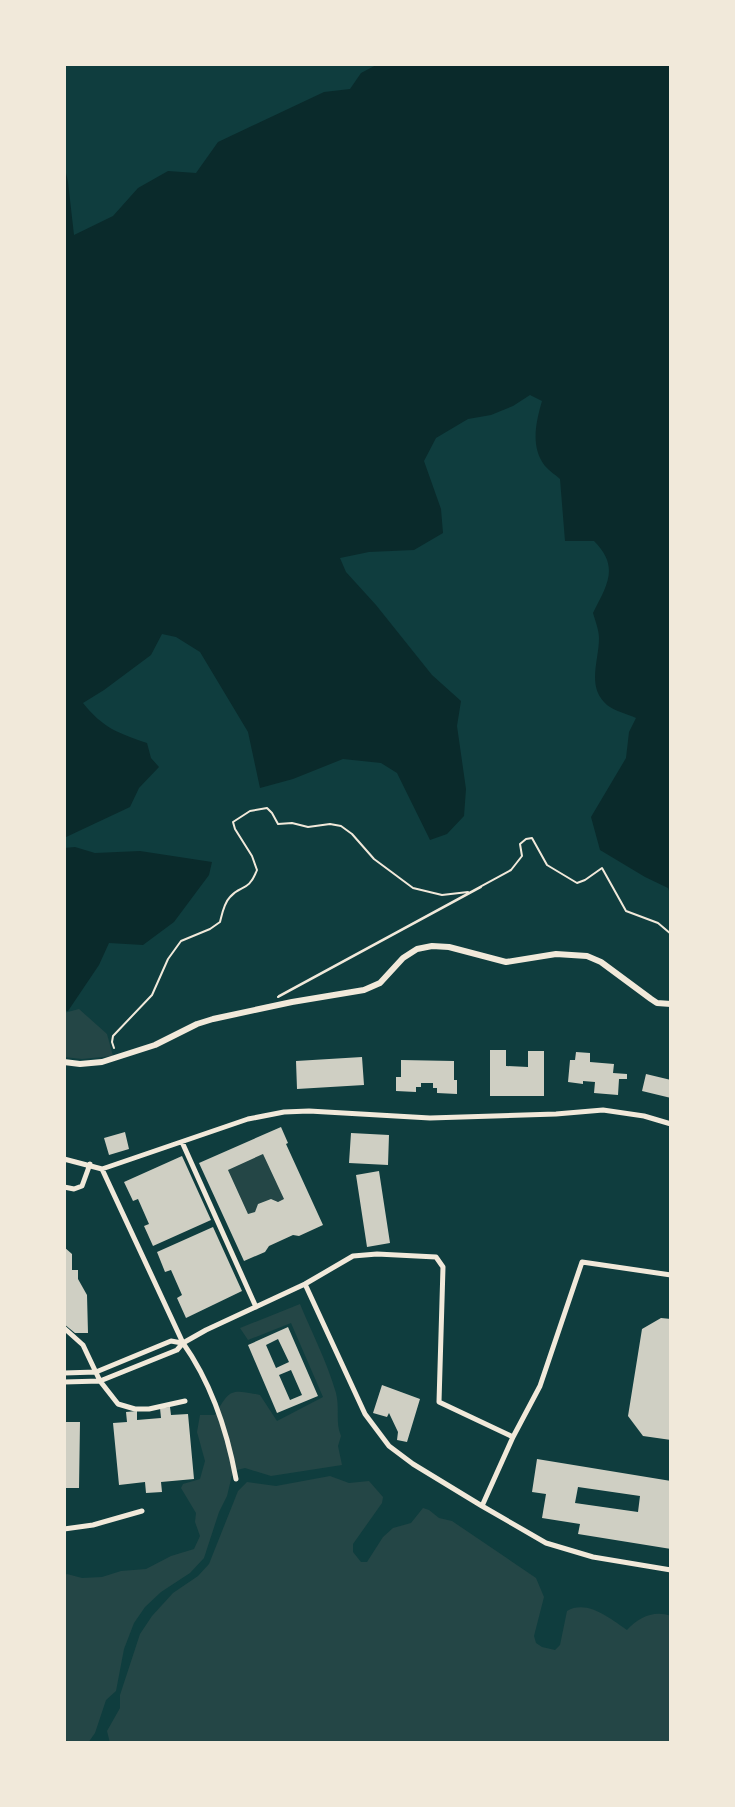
<svg xmlns="http://www.w3.org/2000/svg" width="735" height="1807" font-family="'Archivo Narrow',sans-serif">
	<style>
		.green { fill: #244646 }
		.water { fill: #0a2a2b }
		.building { fill: #cfcfc3; fill-rule: evenodd }
		.lines { fill: none; stroke-linecap: round; stroke-linejoin: round }
		.path { stroke: #f1e9da; stroke-width: 2 }
		.minor { stroke: #f1e9da; stroke-width: 5 }
		.tertiary { stroke: #f1e9da; stroke-width: 6 }
	</style>
	<rect width="100%" height="100%" fill="#0f3d3e"/>
	<!-- green -->
	<path class="green" d="M79,1009l28,25 6,22 -31,3 -18,-2v-44z
		M263,1154l21,45 -6,3 -7,-3 -13,5 -3,8 -7,2 -20,-44z
		M300,1304c12,29 27,58 36,89 4,16 -1,29 5,43l-3,10 4,19 -71,11 -26,-8 -12,3 -6,25 -8,16 -15,46 -14,15 -29,19 -16,15 -11,16 -10,26 -8,42 -10,9 -11,33 -7,10h-24v-167l3,-2 15,4 20,-1 19,-6 25,-2 25,-13 23,-7 6,-13 -5,-14 1,-9 -15,-25 2,-4 17,-5 5,-18 -8,-29 3,-17h15c15,-26 15,-26 45,-20l17,26 46,-24 -32,-74 -43,17 -8,-12z
		M330,1476l19,7 20,-2 14,16 -1,6 -29,41v8l8,10h6l16,-25 10,-9 18,-5 12,-15 6,2 10,8 13,3 84,57 8,19 -10,39 2,7 6,4 13,3 5,-5 7,-34c20,-12 44,8 60,19 12,-13 27,-20 44,-14v127h-561l-3,-12 13,-23v-13l20,-61 12,-18 21,-23 25,-17 11,-12 29,-73 9,-9 29,4z"/>
	<!-- water -->
	<path class="water" d="M378,64h293v832l-3,-8 -23,-11 -45,-27 -9,-33 35,-59 3,-26 7,-14c-8,-4 -22,-7 -29,-13 -21,-18 -8,-44 -8,-67 0,-8 -4,-18 -6,-25 14,-28 27,-46 1,-72h-29l-5,-62c-4,-4 -11,-8 -15,-13 -15,-19 -9,-44 -3,-65l-12,-6 -17,11 -22,9 -23,4 -32,19 -12,23 17,48 2,24 -29,17 -45,2 -29,6 6,14 30,33 56,70 29,26 -4,25 9,63 -2,27 -17,18 -17,6 -33,-67 -16,-10 -38,-4 -50,20 -33,9 -12,-56 -48,-80 -24,-15 -14,-3 -11,21 -47,35 -21,13c20,25 35,30 64,40l4,15 8,9 -20,21 -9,19 -66,31v-674l4,18 6,53 39,-19 25,-28 30,-17 28,2 22,-31 106,-50 26,-3 11,-16z
		M75,847l20,6 45,-2 72,11 -3,13 -35,47 -31,23 -34,-2 -10,22 -31,46 -4,-1v-162z"/>
	<!-- building -->
	<path class="building" d="M490,1050h16v16l22,1v-16h16v45h-54z
		M576,1052l14,1v9l24,2 -1,9 14,1v5h-8l-1,16 -24,-2 1,-11 -12,-1v3l-15,-2 2,-22h5z
		M362,1057l2,28 -67,4 -1,-28z
		M401,1060l53,1v19h3v14l-20,-1v-5h-4v-5h-12v4h-5v5l-20,-1v-14h5z
		M646,1074l25,6v18l-29,-7z
		M281,1127l7,16 -2,1 37,81 -24,11 -6,-1 -24,11 -4,6 -21,9 -45,-98zM263,1154l21,45 -6,3 -7,-3 -13,5 -3,8 -7,2 -20,-44z
		M125,1132l4,17 -20,6 -5,-17z
		M351,1133l38,2 -1,30 -39,-2z
		M182,1156l29,64 -58,26 -9,-20 5,-2 -11,-25 -5,2 -9,-19z
		M379,1171l11,72 -23,4 -11,-72z
		M213,1227l29,64 -56,27 -9,-20 5,-3 -11,-25 -6,2 -8,-20z
		M64,1247l8,7v16h6v9l9,16 1,38h-13l-11,-9z
		M661,1318l10,1v121l-28,-4 -15,-20 14,-87z
		M288,1327l30,69 -41,17 -29,-68zM278,1339l11,23 -13,6 -10,-23zM291,1370l11,25 -12,5 -11,-25z
		M382,1385l38,14 -13,43 -10,-2 1,-8 -9,-19 -2,4 -14,-4z
		M170,1407l1,8 17,-1 6,65 -33,3 1,10 -16,1 -1,-11 -26,3 -6,-62 14,-1 -1,-10 11,-1v9l24,-2 -1,-10z
		M64,1422h16l-1,66h-15z
		M537,1459l134,22v68l-93,-15 2,-10 -38,-6 4,-24 -14,-2zM578,1487l62,9 -2,16 -63,-9z"/>
	<g class="lines">
		<!-- path -->
		<path class="path" d="M279,996l232,-126 11,-14 -2,-12 6,-5 6,-1 15,27 30,18 8,-3 17,-12 24,43 32,12 13,11
			M278,997l203,-110
			M114,1048l-2,-6 1,-6 39,-41 16,-36 13,-18 29,-12 10,-7c2,-8 4,-19 10,-25 11,-13 18,-4 27,-27l-5,-14 -17,-27 -2,-7 17,-11 17,-3 5,5 6,11 14,-1 16,4 22,-3 11,2 11,8 22,25 39,29 29,7 26,-3"/>
		<!-- minor -->
		<path class="minor" d="M182,1142l74,165
			M64,1159l38,10 146,-50 36,-7 25,-1 121,7 126,-4 47,-4 41,6 27,8
			M102,1169l81,174c29,41 44,87 53,136
			M64,1187l10,2 8,-3 8,-22
			M305,1284l60,130 24,32 24,18 69,42 64,37 47,14 78,13
			M64,1328l19,17 17,36 18,23 17,5h14l36,-8
			M64,1373l32,-1 75,-31 11,2
			M64,1382l36,-1 77,-31 6,-7 23,-13 99,-46 48,-28 24,-2 59,3 7,10 -4,135 74,35
			M482,1506l31,-69 27,-51 42,-124 89,13
			M64,1529l29,-4 49,-14"/>
		<!-- tertiary -->
		<path class="tertiary" d="M64,1062l16,2 22,-2 53,-17 42,-21 16,-5 79,-17 72,-12 16,-7 23,-25 14,-9 15,-3 17,1 57,15 50,-8 31,2 14,6 50,37 6,4 14,1"/>
	</g>
	<!-- border -->
	<rect width="735" height="1807" fill="none" stroke="#f1e9da" stroke-width="132"/>
</svg>
